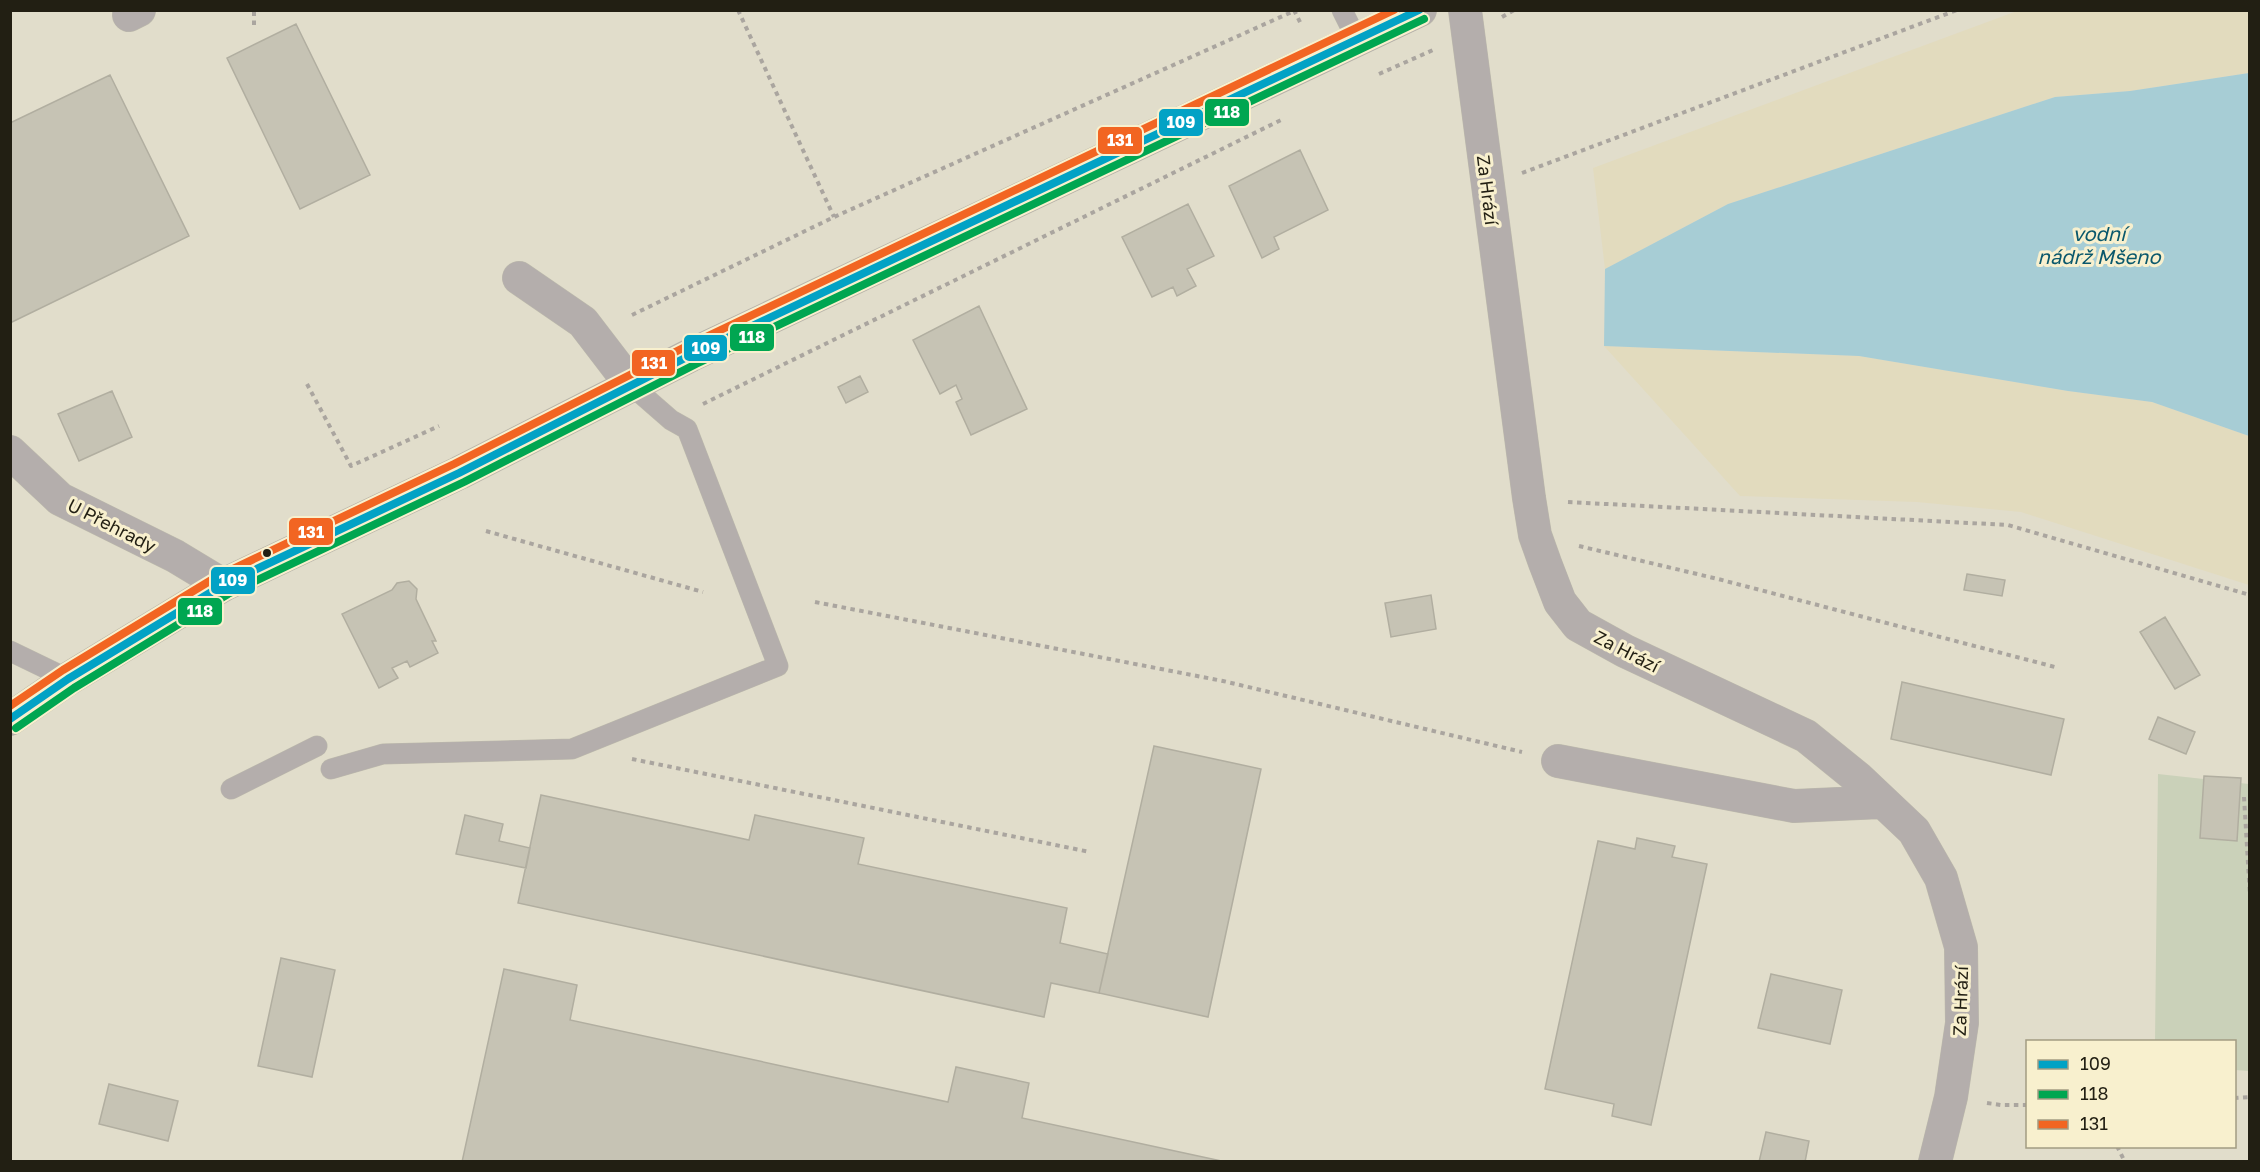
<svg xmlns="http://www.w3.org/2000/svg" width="2260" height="1172" font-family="'Golos Text',sans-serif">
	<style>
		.green { fill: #cad1b9 }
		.sand { fill: #e2dbbe }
		.water { fill: #a7cdd5 }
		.building { fill: #c6c3b4; stroke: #b1aea0; stroke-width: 1.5 }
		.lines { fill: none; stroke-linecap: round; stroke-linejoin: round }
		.service-casing { stroke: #bdbaac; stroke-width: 21 }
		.minor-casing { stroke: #bdbaac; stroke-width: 34 }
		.tertiary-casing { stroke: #bdbaac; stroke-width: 34 }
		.path { stroke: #aaa59f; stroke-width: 4; stroke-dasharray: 4.5 4.5; stroke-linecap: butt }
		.service { stroke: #b4aeac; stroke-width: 20 }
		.minor { stroke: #b4aeac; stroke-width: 33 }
		.tertiary { stroke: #b4aeac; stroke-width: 33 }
		.bus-1-casing { stroke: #f8f0ce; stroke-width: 12 }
		.bus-2-casing { stroke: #f8f0ce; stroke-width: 12 }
		.bus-3-casing { stroke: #f8f0ce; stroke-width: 12 }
		.bus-1 { stroke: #02a2c5; stroke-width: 8 }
		.bus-2 { stroke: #00a651; stroke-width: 8 }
		.bus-3 { stroke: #f26522; stroke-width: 8 }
		.bus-dot { fill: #221f13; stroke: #f8f0ce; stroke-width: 2 }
		.labels { text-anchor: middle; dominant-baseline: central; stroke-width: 6; stroke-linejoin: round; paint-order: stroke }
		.street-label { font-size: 18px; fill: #221f13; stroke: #f8f0ce }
		.water-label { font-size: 20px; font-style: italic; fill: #0a586c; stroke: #f8f0ce }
		.line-badge { stroke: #f8f0ce; stroke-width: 2 }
		.badge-label { font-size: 16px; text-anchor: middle; font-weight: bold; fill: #fff }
	</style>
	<rect width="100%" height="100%" fill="#e1ddcb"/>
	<!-- green -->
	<path class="green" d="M2158,774l91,10v287l-14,-1 -1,-28h-79z"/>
	<!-- sand -->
	<path class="sand" d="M2017,11h232v62l-119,18 -75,6 -327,107 -123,65 -12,-101z
		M1604,346l255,10 209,35 84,11 97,34v149l-228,-73 -104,-10 -177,-6z"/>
	<!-- water -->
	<path class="water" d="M2249,73v363l-97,-34 -84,-11 -209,-35 -255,-10 1,-77 123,-65 327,-107 75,-6z"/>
	<!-- building -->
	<path class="building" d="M296,24l74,151 -70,34 -73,-151z
		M110,75l79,161 -179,87v-200z
		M1300,150l28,60 -54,27 5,12 -17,9 -33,-72z
		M1188,204l26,52 -27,13 9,17 -19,10 -4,-9 -21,10 -30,-60z
		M979,306l48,103 -56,26 -15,-33 6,-3 -6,-14 -16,9 -27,-54z
		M860,376l8,16 -22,11 -8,-16z
		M112,391l20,46 -53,24 -21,-47z
		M1967,574l38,6 -3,16 -38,-6z
		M409,581l8,8 -1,10 20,42h-4l6,12 -28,14 -3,-6 -15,7 6,10 -19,10 -37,-74 50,-24 5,-7z
		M1431,595l5,34 -45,8 -6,-34z
		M2165,617l35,58 -25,14 -35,-57z
		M1902,682l162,37 -13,56 -160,-36z
		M2158,717l37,15 -9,22 -37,-15z
		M1154,746l107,23 -53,248 -109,-24z
		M2204,776l37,2 -4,63 -37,-3z
		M541,795l208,45 6,-25 109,23 -6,26 209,44 -7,35 48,11 -9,39 -48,-10 -7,34 -526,-114z
		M465,815l38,9 -4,17 31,7 -4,20 -70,-14z
		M1637,838l38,8 -3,11 35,7 -56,261 -39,-9 2,-12 -69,-15 53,-248 37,8z
		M281,958l54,12 -23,107 -54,-11z
		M504,969l73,16 -7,35 378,82 8,-35 73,16 -7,35 204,44h-764z
		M1771,974l71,16 -12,54 -72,-16z
		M109,1084l69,17 -10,40 -69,-17z
		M1766,1132l43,9 -4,21h-46z"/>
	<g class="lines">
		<defs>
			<path id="service" d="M1342,10l15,30
				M10,651l58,28
				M331,769l52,-15 189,-5 206,-83 -91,-237 -16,-9 -39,-34
				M231,789l86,-43"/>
			<path id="minor" d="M1465,10l64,488 6,37 10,28 15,39 18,23 47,26 181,85 53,43 55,52 27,47 20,69 1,76 -11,74 -16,65
				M129,15l10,-5
				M519,278l64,44 49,64
				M10,452l50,47 115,57 48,29
				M1558,761l236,45 88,-4"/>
			<path id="tertiary" d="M10,719l58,-40 155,-94 236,-112 232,-118 729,-345"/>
		</defs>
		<!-- service casing -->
		<use href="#service" class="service-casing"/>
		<!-- minor casing -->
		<use href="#minor" class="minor-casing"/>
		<!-- tertiary casing -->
		<use href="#tertiary" class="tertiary-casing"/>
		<!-- path -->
		<path class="path" d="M738,10l96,207
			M1294,10l8,16
			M1502,17l12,-7
			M254,25v-15
			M1379,74l54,-24
			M1522,173l435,-163
			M632,315l202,-98 460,-206
			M307,384l44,82 88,-40
			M703,404l580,-285
			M1568,502l440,23 242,70
			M486,531l217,61
			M1579,546l139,33 337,88
			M815,602l408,79 299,71
			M632,759l458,93
			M2244,797l6,99
			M2234,1098l16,-1
			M1987,1103l14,2h27
			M2117,1146l8,16"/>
		<!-- service -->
		<use href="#service" class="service"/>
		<!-- minor -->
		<use href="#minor" class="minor"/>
		<!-- tertiary -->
		<use href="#tertiary" class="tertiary"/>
		<defs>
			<path id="bus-1" d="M10,719l58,-40 155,-94 236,-112 232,-118 728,-345"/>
			<path id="bus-2" d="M16,728l58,-40 154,-94 236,-112 232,-118 728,-345"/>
			<path id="bus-3" d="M10,706l53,-36 155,-94 236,-112 233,-118 707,-336"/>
		</defs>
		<!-- bus-1 casing -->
		<use href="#bus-1" class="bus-1-casing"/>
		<!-- bus-2 casing -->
		<use href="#bus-2" class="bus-2-casing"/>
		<!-- bus-3 casing -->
		<use href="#bus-3" class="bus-3-casing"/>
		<!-- bus-1 -->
		<use href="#bus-1" class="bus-1"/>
		<!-- bus-2 -->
		<use href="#bus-2" class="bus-2"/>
		<!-- bus-3 -->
		<use href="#bus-3" class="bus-3"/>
	</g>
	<!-- markers -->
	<circle class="bus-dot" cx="267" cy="553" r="5"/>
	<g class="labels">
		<!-- street labels -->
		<g class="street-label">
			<text transform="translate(1488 190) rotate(83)">Za Hrází</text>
			<text transform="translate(112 525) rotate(27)">U Přehrady</text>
			<text transform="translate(1627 651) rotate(27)">Za Hrází</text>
			<text transform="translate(1960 1001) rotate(-88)">Za Hrází</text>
		</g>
		<!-- water labels -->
		<g class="water-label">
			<text x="2099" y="233">vodní<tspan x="2099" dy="23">nádrž Mšeno</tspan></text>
		</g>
	</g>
	<g class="line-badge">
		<rect x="1204" y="98" width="46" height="29" rx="6" fill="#00a651"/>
		<rect x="1158" y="108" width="46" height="29" rx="6" fill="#02a2c5"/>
		<rect x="1097" y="126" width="46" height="29" rx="6" fill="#f26522"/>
		<rect x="729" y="323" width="46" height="29" rx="6" fill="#00a651"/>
		<rect x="683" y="334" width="45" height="28" rx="6" fill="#02a2c5"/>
		<rect x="631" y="349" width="45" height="28" rx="6" fill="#f26522"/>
		<rect x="288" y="517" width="46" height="29" rx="6" fill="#f26522"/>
		<rect x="210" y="566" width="46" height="29" rx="6" fill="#02a2c5"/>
		<rect x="177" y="597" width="46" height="29" rx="6" fill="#00a651"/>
	</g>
	<g class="badge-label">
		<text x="1227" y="118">118</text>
		<text x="1181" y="128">109</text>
		<text x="1120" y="146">131</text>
		<text x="752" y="343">118</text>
		<text x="706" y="354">109</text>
		<text x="654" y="369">131</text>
		<text x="311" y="538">131</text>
		<text x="233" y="586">109</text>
		<text x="200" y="617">118</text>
	</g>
	<!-- border -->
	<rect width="2260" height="1172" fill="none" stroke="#221f13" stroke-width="24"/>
	<!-- legend -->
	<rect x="2026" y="1040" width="210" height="108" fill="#f8f0ce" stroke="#a29c83" stroke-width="1.5"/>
	<rect x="2038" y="1060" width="30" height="9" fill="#02a2c5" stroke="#a29c83" stroke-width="1.5"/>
	<text x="2080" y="1070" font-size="18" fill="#221f13">109</text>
	<rect x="2038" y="1090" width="30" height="9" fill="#00a651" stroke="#a29c83" stroke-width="1.5"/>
	<text x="2080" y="1100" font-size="18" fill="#221f13">118</text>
	<rect x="2038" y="1120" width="30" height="9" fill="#f26522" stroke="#a29c83" stroke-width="1.5"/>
	<text x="2080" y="1130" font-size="18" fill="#221f13">131</text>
</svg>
